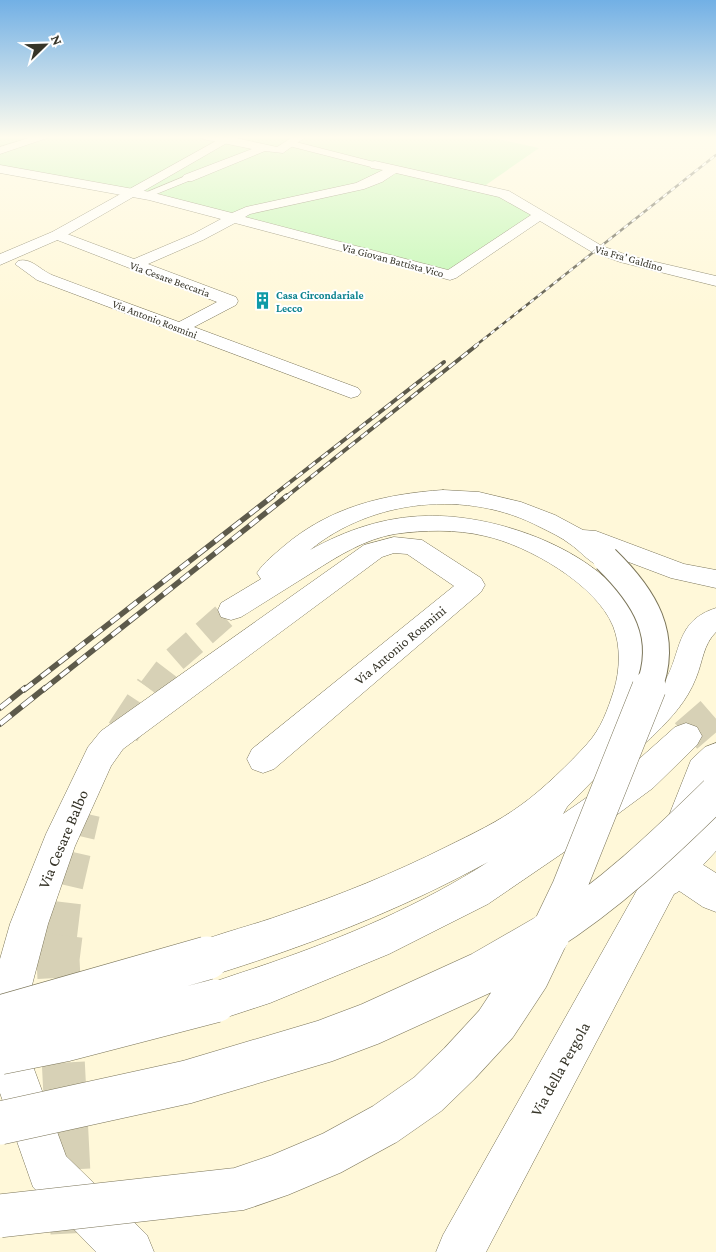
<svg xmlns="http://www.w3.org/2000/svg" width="716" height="1252" font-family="'Crimson Pro',serif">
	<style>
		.green { fill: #c1f8b3 }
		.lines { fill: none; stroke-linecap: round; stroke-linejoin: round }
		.trunk-tunnel-far2 { stroke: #d7d1b6; stroke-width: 26; stroke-dasharray: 26 13; stroke-linecap: butt }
		.trunk-tunnel-far1 { stroke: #d7d1b6; stroke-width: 34; stroke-dasharray: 34 17; stroke-linecap: butt }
		.trunk-tunnel { stroke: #d7d1b6; stroke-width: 43; stroke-dasharray: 43 21; stroke-linecap: butt }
		.pedestrian-casing { stroke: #7b7559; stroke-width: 1 }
		.minor-casing { stroke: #7b7559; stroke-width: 1 }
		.tertiary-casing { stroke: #7b7559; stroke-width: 1 }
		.secondary-casing { stroke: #7b7559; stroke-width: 1 }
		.trunk-casing { stroke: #7b7559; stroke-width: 1 }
		.pedestrian { fill: #fff; fill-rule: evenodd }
		.minor { fill: #fff; fill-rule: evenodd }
		.tertiary { fill: #fff; fill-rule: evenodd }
		.secondary { fill: #fff; fill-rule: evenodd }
		.trunk { fill: #fff; fill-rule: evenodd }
		.rail-far3-casing { stroke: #5d5a4b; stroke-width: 2.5 }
		.rail-far2-casing { stroke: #5d5a4b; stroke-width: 4 }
		.rail-far1-casing { stroke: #5d5a4b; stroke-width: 5.5 }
		.rail-casing { stroke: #5d5a4b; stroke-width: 6 }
		.rail-far3 { stroke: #fff; stroke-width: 2; stroke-dasharray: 5; stroke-linecap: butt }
		.rail-far2 { stroke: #fff; stroke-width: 2.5; stroke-dasharray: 8; stroke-linecap: butt }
		.rail-far1 { stroke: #fff; stroke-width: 4; stroke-dasharray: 11; stroke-linecap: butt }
		.rail { stroke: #fff; stroke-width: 4.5; stroke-dasharray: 14; stroke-linecap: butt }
		.trunk-bridge-far2-casing { stroke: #7b7559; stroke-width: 28; stroke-linecap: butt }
		.trunk-bridge-far1-casing { stroke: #7b7559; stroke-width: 35; stroke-linecap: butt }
		.trunk-bridge-casing { stroke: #7b7559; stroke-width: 44; stroke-linecap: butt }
		.trunk-bridge-far2 { stroke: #fff; stroke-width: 26 }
		.trunk-bridge-far1 { stroke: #fff; stroke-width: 34 }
		.trunk-bridge { stroke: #fff; stroke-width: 43 }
		.labels { text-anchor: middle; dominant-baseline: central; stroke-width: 4; stroke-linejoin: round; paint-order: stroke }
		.far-street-label { font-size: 11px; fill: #363428; stroke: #fff }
		.far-culture-label { font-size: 11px; font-weight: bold; fill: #0d838f; stroke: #fff; text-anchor: start }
		.street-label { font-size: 14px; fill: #363428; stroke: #fff }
		.near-street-label { font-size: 16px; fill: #363428; stroke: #fff }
	</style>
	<rect width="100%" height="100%" fill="#fff8d9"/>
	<!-- green -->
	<path class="green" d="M0,136h484l55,12 -56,39 61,28 -88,62 -342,-88 -114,-20z"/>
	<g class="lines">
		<!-- trunk-tunnel-far2 -->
		<path class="trunk-tunnel-far2" d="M151,690l22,-29 58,-51"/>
		<!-- trunk-tunnel-far1 -->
		<path class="trunk-tunnel-far1" d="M123,732l29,-44
			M686,736l30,-26
			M60,936l6,-50 17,-73"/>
		<!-- trunk-tunnel -->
		<path class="trunk-tunnel" d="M61,935l-3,24 15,293"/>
		<defs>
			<path id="pedestrian" d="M292,141l86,22 2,2 -5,3 -86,-22 -1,-2z
				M188,175l5,3 -2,2 -42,17 -4,1 -5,-3z"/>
			<path id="minor" d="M35,136h18l-53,18v-7z
				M198,136h29l50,11 17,-11h13l-24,17 -18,-2 -73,30h-8l-2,-3 2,-3 68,-26 -49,-10z
				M375,161l134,30 93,55 28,10 86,20v10l-96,-24 -28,-10 -52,-31 -84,57 -6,2 -215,-57 -32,17 -55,24 88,33 2,4 -2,4 -42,22 164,61 3,4 -3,4 -7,2 -314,-118 -22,-16 3,-3c13,-4 22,9 34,14 42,16 84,31 127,47l38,-20 -165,-64 -2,-3 2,-3h10l72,27 59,-25 28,-15 -72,-19 -149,-27v-8l150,27 82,21 14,-6 110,-24 27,-13 -12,-2 -2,-3 2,-3zM396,173l103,24 32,18 -83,55 -203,-53 5,-3 114,-25 18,-7z
				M394,537l28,3 59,38 4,7 -4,7 -207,177 -11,4 -11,-4 -5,-10 5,-10 202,-163 -47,-32 -13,-1 -12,4 -259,192 -12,17 -36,80 -27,78 -16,61 2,84 32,87 81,79 7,17h-58l-63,-65 -33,-94v-134l10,-35 36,-90 42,-87 13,-16 263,-186z
				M676,851l13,5 27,17v39l-13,-5 -40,-27 -5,-12 5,-12z"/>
			<path id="tertiary" d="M716,743v35l-15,41 15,-8v40l-38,41 -4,2 -188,358h-50l7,-17 202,-359 46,-116 14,-13z"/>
			<path id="secondary" d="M225,136h14l-177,102 -62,27v-11l52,-22z"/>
			<path id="trunk" d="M443,490l36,2 42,10 34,13 28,15 13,1 88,33 32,6v18l-45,-10 -53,-20 -3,7c-7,2 -12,3 -18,0 -10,-5 -18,-15 -27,-21 -9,-7 -20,-12 -30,-17 -72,-38 -168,-28 -230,23 36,-20 74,-33 115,-34 75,-3 196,40 219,119 7,27 2,53 -8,78 11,-9 22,-19 29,-32 17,-29 10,-60 51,-73v24c-13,13 -13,29 -20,46 -9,23 -24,39 -41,56 -13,12 -16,17 -34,11l-12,19 -42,43 -4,7 66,-46 46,-41 11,-4 11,4 5,9 -5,9 -44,43 -61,45 -104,71 -99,50 -119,49 -55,18 -14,-6 -6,-14 6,-14c22,-9 46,-16 69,-24 75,-26 151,-58 218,-101 -89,49 -184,85 -281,115l-14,-5 -5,-14 5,-14c30,-12 61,-19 91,-30 56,-19 110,-41 162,-67 26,-13 52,-25 75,-42 20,-14 50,-43 66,-61 14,-15 21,-35 27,-54 6,-20 7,-44 -1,-64 -17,-42 -86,-81 -128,-90 -29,-7 -61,-6 -90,-2 -30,5 -57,22 -82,38 -24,15 -48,30 -72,45l-10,3 -10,-3 -3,-7 3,-7 40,-24 -4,-6c7,-11 18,-19 27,-27 46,-39 100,-52 159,-56z"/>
		</defs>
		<!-- pedestrian casing -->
		<use href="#pedestrian" class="pedestrian-casing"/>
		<!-- minor casing -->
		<use href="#minor" class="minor-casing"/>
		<!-- tertiary casing -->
		<use href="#tertiary" class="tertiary-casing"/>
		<!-- secondary casing -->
		<use href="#secondary" class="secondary-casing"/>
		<!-- trunk casing -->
		<use href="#trunk" class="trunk-casing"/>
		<!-- pedestrian -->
		<use href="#pedestrian" class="pedestrian"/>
		<!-- minor -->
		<use href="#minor" class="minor"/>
		<!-- tertiary -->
		<use href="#tertiary" class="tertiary"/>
		<!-- secondary -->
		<use href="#secondary" class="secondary"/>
		<!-- trunk -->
		<use href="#trunk" class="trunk"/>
		<defs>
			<path id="rail-far3" d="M475,346l241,-191"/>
			<path id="rail-far2" d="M271,497l173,-135
				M286,497l191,-152"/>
			<path id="rail-far1" d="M24,690l249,-194
				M43,690l244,-194"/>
			<path id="rail" d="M0,708l25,-20
				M0,724l45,-36"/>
		</defs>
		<!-- rail-far3 casing -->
		<use href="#rail-far3" class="rail-far3-casing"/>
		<!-- rail-far2 casing -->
		<use href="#rail-far2" class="rail-far2-casing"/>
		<!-- rail-far1 casing -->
		<use href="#rail-far1" class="rail-far1-casing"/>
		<!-- rail casing -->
		<use href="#rail" class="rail-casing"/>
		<!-- rail-far3 -->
		<use href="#rail-far3" class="rail-far3"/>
		<!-- rail-far2 -->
		<use href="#rail-far2" class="rail-far2"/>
		<!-- rail-far1 -->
		<use href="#rail-far1" class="rail-far1"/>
		<!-- rail -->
		<use href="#rail" class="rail"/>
		<defs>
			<path id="trunk-bridge-far2" d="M606,559c38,37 64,77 42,131"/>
			<path id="trunk-bridge-far1" d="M546,936c63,-40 117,-91 170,-143
				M546,936l23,-48 80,-200"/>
			<path id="trunk-bridge" d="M0,1017l207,-59
				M0,1053l65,-13 150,-39
				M0,1123l187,-41 138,-41 45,-17 112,-51 66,-38
				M0,1216l239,-27 41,-14 52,-22 53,-29 43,-30 32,-31 36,-39 31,-47 20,-42"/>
		</defs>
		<!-- trunk-bridge-far2 casing -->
		<use href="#trunk-bridge-far2" class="trunk-bridge-far2-casing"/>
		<!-- trunk-bridge-far1 casing -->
		<use href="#trunk-bridge-far1" class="trunk-bridge-far1-casing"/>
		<!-- trunk-bridge casing -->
		<use href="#trunk-bridge" class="trunk-bridge-casing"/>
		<!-- trunk-bridge-far2 -->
		<use href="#trunk-bridge-far2" class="trunk-bridge-far2"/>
		<!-- trunk-bridge-far1 -->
		<use href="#trunk-bridge-far1" class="trunk-bridge-far1"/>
		<!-- trunk-bridge -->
		<use href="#trunk-bridge" class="trunk-bridge"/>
	</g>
	<!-- sky -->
	<linearGradient id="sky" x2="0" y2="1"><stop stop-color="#72b0e5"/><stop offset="0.44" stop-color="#fffcee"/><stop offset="1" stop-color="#fffcee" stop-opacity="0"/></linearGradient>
	<rect width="716" height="312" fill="url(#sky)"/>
	<!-- icons -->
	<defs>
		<symbol id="building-bare" viewBox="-9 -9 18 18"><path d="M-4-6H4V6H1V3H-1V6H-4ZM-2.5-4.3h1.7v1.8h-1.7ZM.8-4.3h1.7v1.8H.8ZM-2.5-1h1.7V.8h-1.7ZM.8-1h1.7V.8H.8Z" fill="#0f9aa8" stroke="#fff" stroke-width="2.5" paint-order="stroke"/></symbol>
	</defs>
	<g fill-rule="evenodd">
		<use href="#building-bare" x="250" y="288" width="25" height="25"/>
	</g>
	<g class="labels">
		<!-- far-street labels -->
		<g class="far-street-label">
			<text transform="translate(629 258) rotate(16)">Via Fra' Galdino</text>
			<text transform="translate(393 260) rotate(15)">Via Giovan Battista Vico</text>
			<text transform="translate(170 279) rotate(20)">Via Cesare Beccaria</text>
			<text transform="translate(155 319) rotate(21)">Via Antonio Rosmini</text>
		</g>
		<!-- far-culture labels -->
		<g class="far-culture-label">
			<text x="276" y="295">Casa Circondariale<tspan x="276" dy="13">Lecco</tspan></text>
		</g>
		<!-- street labels -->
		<g class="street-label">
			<text transform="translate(400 645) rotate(-40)">Via Antonio Rosmini</text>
		</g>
		<!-- near-street labels -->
		<g class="near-street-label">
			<text transform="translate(63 839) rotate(-67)">Via Cesare Balbo</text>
			<text transform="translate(560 1069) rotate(-61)">Via della Pergola</text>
		</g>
	</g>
	<!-- north arrow -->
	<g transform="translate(45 45) rotate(67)" stroke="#ffffff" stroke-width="4" paint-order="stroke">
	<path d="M0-4L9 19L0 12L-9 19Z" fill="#363428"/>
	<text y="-8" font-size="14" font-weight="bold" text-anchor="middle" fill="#363428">N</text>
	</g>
</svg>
